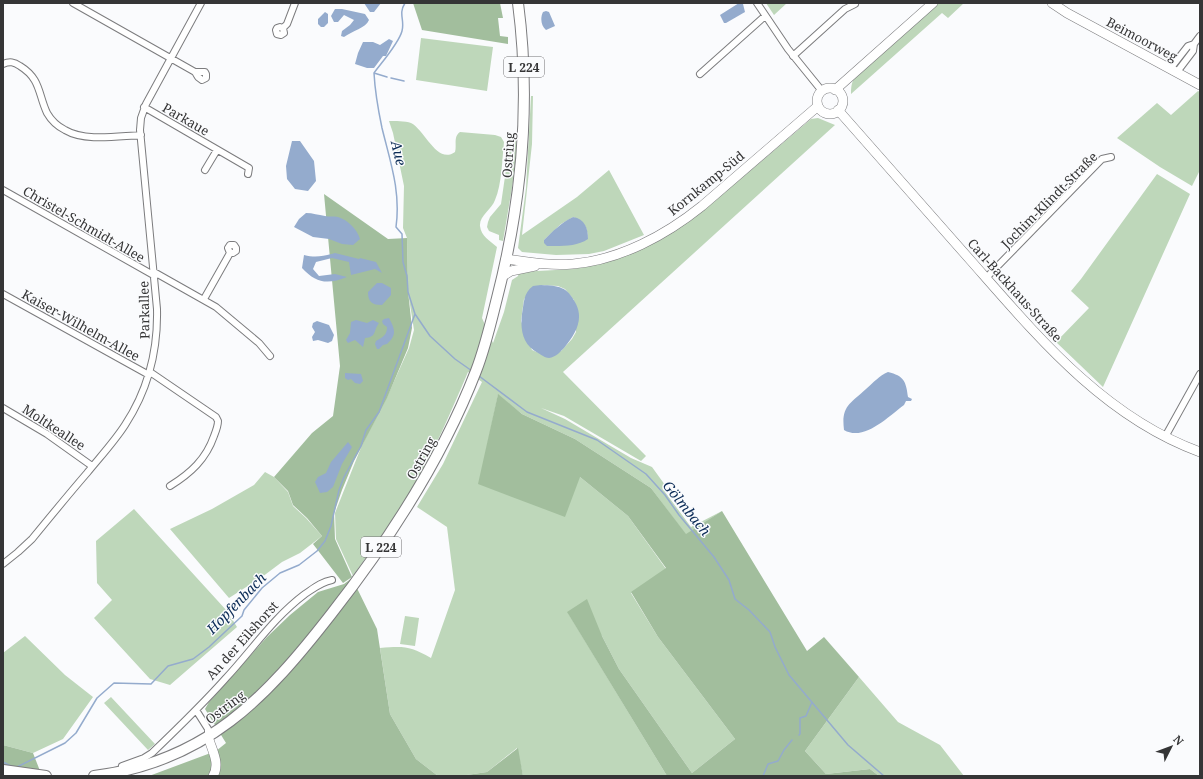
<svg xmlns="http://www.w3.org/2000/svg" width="1203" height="779" font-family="'Noto Serif',serif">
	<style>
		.green { fill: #bed7ba; fill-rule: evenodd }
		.forest { fill: #a2be9d }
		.water { fill: #94abcd }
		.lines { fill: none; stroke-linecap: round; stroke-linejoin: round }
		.stream { stroke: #94abcd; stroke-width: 1.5 }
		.street-casing { stroke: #7c7c7e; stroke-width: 8 }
		.secondary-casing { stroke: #7c7c7e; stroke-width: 10 }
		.primary-casing { stroke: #7c7c7e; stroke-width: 12 }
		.street { stroke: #fff; stroke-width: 6 }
		.secondary { stroke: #fff; stroke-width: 9 }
		.primary { stroke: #fff; stroke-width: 10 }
		.labels { text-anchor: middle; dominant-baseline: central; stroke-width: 3; stroke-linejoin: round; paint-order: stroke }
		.shield { fill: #fafbfd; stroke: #707072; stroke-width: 1 }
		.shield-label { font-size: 12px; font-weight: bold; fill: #353536 }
		.street-label { font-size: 13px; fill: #353536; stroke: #fafbfd }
		.water-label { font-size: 14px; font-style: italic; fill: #0c2c57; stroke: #fafbfd }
	</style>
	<rect width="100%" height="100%" fill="#fafbfd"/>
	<!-- green -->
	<path class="green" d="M766,3h21l-13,12z
		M939,3h25l-16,15 -6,-5 -91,81c0,-16 4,-17 15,-28z
		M421,38l72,9 -6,44 -71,-11z
		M1198,91l2,1v78l-8,16 -32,-19 -43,-29 40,-35 14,12z
		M531,96h2l-1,48 -10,91 55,-38 32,-27 35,65 -40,16 -15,3 -33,1 -34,-3 -4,-4 8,-60zM573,217c12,6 14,8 15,22l-44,1 17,-16z
		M818,118l17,7 -272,247 83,84 -5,5 -77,-45 -23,-8 24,11 66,39 21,9 13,18v7l26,35 31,-16 -36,24 -35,-47 -76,-49 -53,-25 -24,-19 -19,89 101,-7 48,39 38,53 -35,24 27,44 77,102 -43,34 -73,-104 -17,-33 -34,-23 99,163h-144l-6,-28 -30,24 -27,4h-22l-22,-17 -26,-45 -10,-66c24,-2 30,-2 51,10l24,-68 -8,-63 -30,-20 26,-43 39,-82 -14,-10c-17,40 -34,79 -55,116 -18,31 -40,59 -60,88l-17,-37 -1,-26 27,-68 25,-48 22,-49 5,-18 -6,-38 -1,-54 -4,-10 1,-42 -11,-53 -4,-12c6,0 16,0 22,2 14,7 26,42 44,29 2,-7 -2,-15 5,-20l35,3 6,2 3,5c-2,18 -2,42 -9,58 -3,9 -16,16 -15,26 1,10 10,15 17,21l-15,71 11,25 11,-31 8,-32 6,-4 1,-4 55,-3 29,-7 108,-58 100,-85zM541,285l17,1 7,3 9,11 2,32 -4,7 -11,12 -22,2 -7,-3 -11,-29 3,-22z
		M516,134v30l-13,77 -4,-1v-5l-10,-4 -2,-4 1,-5 2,-5 11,-13 10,-69z
		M1157,174l33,20 -87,193 -47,-45 33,-34 -18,-17 10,-12z
		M265,472l9,5 14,15 5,14 13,12 16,18 -22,17 -18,9 -20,15 -33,21 -59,-69 42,-20 42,-24z
		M134,509l93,102 10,16 -67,58 -20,-6 -56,-61 18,-18 -15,-17 -1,-42z
		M405,616l14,2 -4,28 -15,-2z
		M25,636l40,39 28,22 -30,42 -30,14 -30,-8v-92z
		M859,677l39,45 42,23 24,31h-85l-9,-7 -44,5 -21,-23z
		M111,697l44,47 -7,6 -44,-47z"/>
	<!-- forest -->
	<path class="forest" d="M413,3h87l3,15h-5l2,18 8,1v7l-86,-14z
		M324,194l64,45 19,-1 1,53 4,37 -4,20 -21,50 -33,63 -12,29 -8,23 1,26 17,38 -9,6 -30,-39 9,-8 -15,-18 -14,-13 -5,-14 -14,-14 38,-44 21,-17 7,-50z
		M498,394l24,20 53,25 76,49 35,46 36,-23 85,140 17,-14 35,40 -54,74 21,23 44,-5 9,7h-212l-100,-164 20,-13 15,37 17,33 73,104 43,-34 -77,-102 -27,-45 35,-24 -38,-52 -48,-39 -15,40 -87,-33z
		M352,578l25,51 13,85 26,45 22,17h-289l67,-25 10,-8 -21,-34 4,-7 58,-65 23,-22 28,-23 26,-8z
		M3,745l30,8 9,23h-39z
		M518,748l5,28h-63l27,-4z"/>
	<!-- water -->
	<path class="water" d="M364,3h17l-7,9h-4z
		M739,3l4,1 2,8 -19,11h-2l-4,-8z
		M335,9h7l23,5 4,6c-3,8 -17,11 -25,17l-3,-1 1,-5 8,-6 4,-5 -10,-5 -6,7h-4l-3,-6z
		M546,11l3,1 6,14 -9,4c-5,-4 -6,-12 -3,-18z
		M325,12l3,2v9l-4,4h-3l-3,-3v-5z
		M389,39l4,2 -7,15h-3l-9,12h-7l-12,-4 3,-11 5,-11h10l7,3z
		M292,141h8l14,20 2,20 -8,10 -13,-2 -8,-10 -1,-13z
		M306,213c7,0 12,2 19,3 4,1 9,0 13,1 10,3 19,12 22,22l-7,6 -11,-1 -13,-5 -16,-2 -19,-10 5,-8z
		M573,217c12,2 15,11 15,22 -12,8 -27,7 -41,7l-3,-3v-3c9,-9 17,-17 29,-23z
		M335,253l24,6 1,-1 16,4 6,11 -7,-4 -24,6 -2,-13 -17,-4 -16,4 -3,7 6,7 16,-2 12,3c-20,8 -31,6 -45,-9l2,-13c12,3 20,1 31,-2z
		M377,283h5l9,5v7l-9,10c-10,0 -14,-3 -14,-13z
		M541,285c18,1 26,1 35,19 8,16 -1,31 -12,44 -4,4 -8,9 -15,10 -4,0 -7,-3 -11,-5 -15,-8 -18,-22 -16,-39 2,-10 1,-21 11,-28z
		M389,318c6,11 8,17 -2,26l-4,1 -4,4h-2l-2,-5 1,-3c7,-4 11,-6 11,-14l-4,-3 -1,-3 2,-2z
		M356,320l11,3 6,-3 6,3c-6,8 -2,14 -14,15l-2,9 -8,-7 -7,3 -2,-3 4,-7 1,-11z
		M317,321l12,4 5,10 -2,6 -4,2 -10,-3 -5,1 -1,-4 3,-5 -3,-5 1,-4z
		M888,372c16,4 18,9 20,25l4,2 -1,2h-5l-2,4c-15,11 -40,37 -60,25 -3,-24 6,-26 22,-41 8,-7 13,-13 22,-17z
		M345,373l16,1 2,7 -3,3 -5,-1 -4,-4 -3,1 -3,-2z
		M348,442l4,5 -10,17 -9,23 -6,5 -7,1 -5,-11 3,-5 8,-4 5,-11z"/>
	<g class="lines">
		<!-- stream -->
		<path class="stream" d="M405,3c-7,11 0,17 -3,28 -3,12 -20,31 -28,42 1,19 4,36 8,55 8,33 19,63 14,99l6,7 1,28 4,14 1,16 7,22 15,22 25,23 17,12
			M374,73l13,4
			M391,78l13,3
			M479,376l48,36 70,28 49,34 19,21 14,20 35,42 15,23 6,19 14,11 21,22 5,15 14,28 59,70 36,31
			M799,735l1,-1v-16l6,-2 6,-14
			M3,762l12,6 50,-25 11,-10 21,-35 17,-15 37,1 17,-18 25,-7 16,-12 33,-31 2,-6 18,-22 18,-15 19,-8 18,-14 8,-10 6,-15 8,-36 5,-13 17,-31 5,-16 13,-18 36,-98
			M763,776l5,-12 10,-3 6,-11 8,-10"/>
		<defs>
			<path id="street" d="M73,3l122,69 3,5 4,3 4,-2v-4l-1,-2h-10
				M757,3l31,46 34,42
				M283,28l-3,-1 -3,1 -1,2 1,4 4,1 3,-2 -1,-5 4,-4 8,-21
				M793,56l52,-47 10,-5
				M3,64c7,-3 11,-2 17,2 21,13 18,28 27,47 4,7 10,13 18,17 20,12 53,6 76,5
				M1170,69l18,-23 6,-2 6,-8
				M1177,72l16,-21 1,-7
				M700,74l65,-58
				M144,107l105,61 -1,6
				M205,170l12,-20
				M3,190l152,86
				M154,272l62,35 43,36 11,13
				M986,278l116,-119 9,-2
				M3,294l146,81
				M204,299l26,-46h3l3,-2v-3l-2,-3h-4l-2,3 2,5
				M150,372l66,45 2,4c0,5 -2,10 -4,15 -8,23 -23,37 -44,50
				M3,408l44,26 45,32
				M1165,437l35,-63
				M3,564l15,-12 14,-13c18,-22 36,-44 55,-66 13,-16 27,-31 38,-48 23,-35 33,-75 32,-116l-17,-179 1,-12 5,-14 55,-101
				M196,710l12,19v7
				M122,766l22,-8 8,-5c25,-24 51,-49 74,-75 27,-29 47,-60 79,-84 9,-6 16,-12 27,-14"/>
			<path id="secondary" d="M1052,3l15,10 133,72
				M817 101a13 13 0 1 1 26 0a13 13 0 1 1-26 0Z
				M835,90l98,-87
				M838,110c45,51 90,102 134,152 66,75 132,155 228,190
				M506,259c22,3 44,7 67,5 47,-4 93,-29 129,-58l116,-100
				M503,276l8,-5 24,-5
				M208,736c3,13 13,27 5,40"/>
			<path id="primary" d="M3,770l43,6
				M94,776c112,-14 172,-78 238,-163 58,-74 110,-154 144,-242 9,-23 15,-49 21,-73 25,-97 34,-196 21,-295"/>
		</defs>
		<!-- street casing -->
		<use href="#street" class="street-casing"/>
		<!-- secondary casing -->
		<use href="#secondary" class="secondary-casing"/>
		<!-- primary casing -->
		<use href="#primary" class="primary-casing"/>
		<!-- street -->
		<use href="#street" class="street"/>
		<!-- secondary -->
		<use href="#secondary" class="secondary"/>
		<!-- primary -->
		<use href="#primary" class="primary"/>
	</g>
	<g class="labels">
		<!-- shield labels -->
		<g class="shield">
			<rect x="504" y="57" width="40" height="20" rx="3"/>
			<rect x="361" y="537" width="40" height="20" rx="3"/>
		</g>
		<g class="shield-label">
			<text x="524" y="67">L 224</text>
			<text x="381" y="547">L 224</text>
		</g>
		<!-- street labels -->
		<g class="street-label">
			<text transform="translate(1142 39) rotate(28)">Beimoorweg</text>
			<text transform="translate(186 119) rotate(30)">Parkaue</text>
			<text transform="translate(508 155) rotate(-86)">Ostring</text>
			<text transform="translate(706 183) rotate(-39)">Kornkamp-Süd</text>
			<text transform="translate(1049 200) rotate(-45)">Jochim-Klindt-Straße</text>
			<text transform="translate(84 224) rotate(30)">Christel-Schmidt-Allee</text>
			<text transform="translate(1015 290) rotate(48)">Carl-Backhaus-Straße</text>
			<text transform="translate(144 310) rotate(-91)">Parkallee</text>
			<text transform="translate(81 325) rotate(29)">Kaiser-Wilhelm-Allee</text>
			<text transform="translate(54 427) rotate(33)">Moltkeallee</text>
			<text transform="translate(421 458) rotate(-61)">Ostring</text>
			<text transform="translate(242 640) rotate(-48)">An der Eilshorst</text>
			<text transform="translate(225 707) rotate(-37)">Ostring</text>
		</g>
		<!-- water labels -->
		<g class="water-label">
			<text transform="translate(399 153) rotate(77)">Aue</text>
			<text transform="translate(687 508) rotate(51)">Gölmbach</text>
			<text transform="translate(236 603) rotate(-46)">Hopfenbach</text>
		</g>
	</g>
	<!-- border -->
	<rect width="1203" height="779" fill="none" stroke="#353536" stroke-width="8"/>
	<!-- north arrow -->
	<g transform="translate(1171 747) rotate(48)" stroke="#fafbfd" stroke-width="3" paint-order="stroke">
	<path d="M0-3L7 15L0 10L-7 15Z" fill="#353536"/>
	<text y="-6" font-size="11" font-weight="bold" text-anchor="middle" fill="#353536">N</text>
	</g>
</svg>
